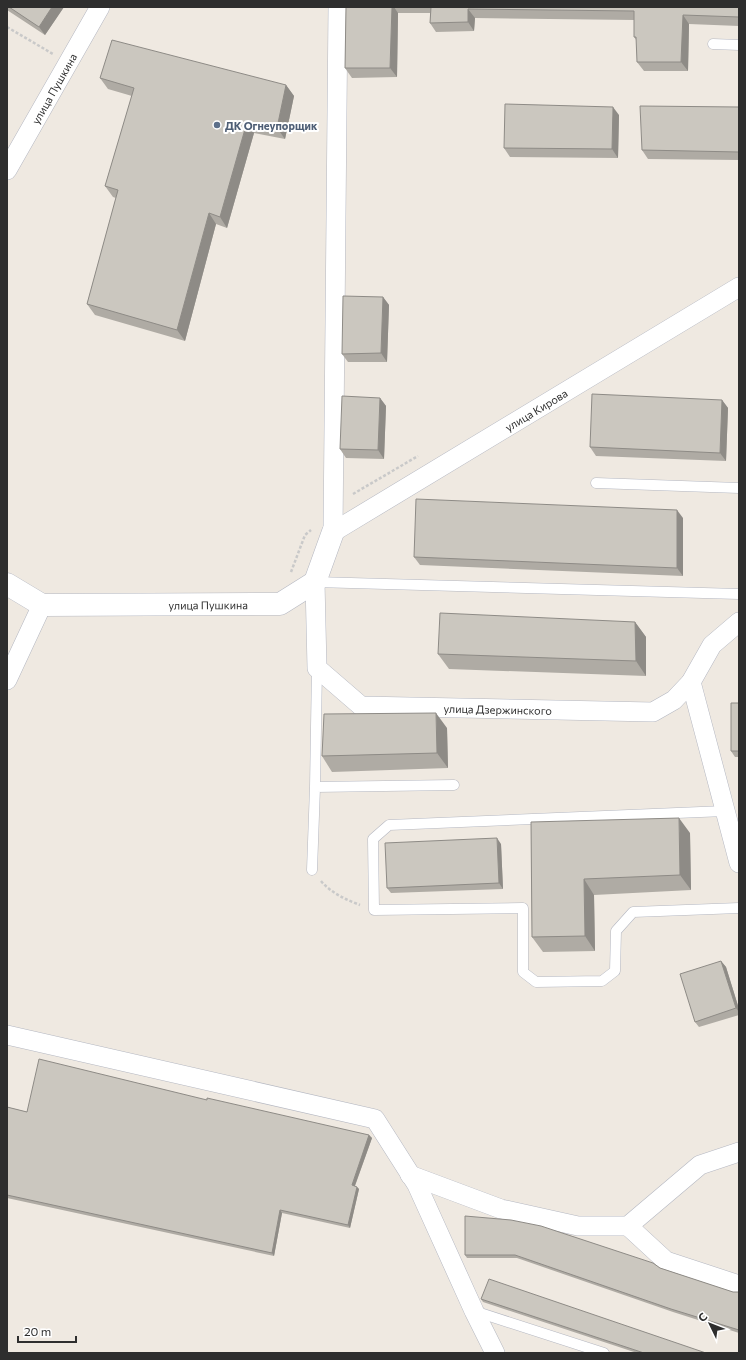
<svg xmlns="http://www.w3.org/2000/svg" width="746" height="1360" font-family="Commissioner,sans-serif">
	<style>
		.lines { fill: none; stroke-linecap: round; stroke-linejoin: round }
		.service-casing { stroke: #b4b7c1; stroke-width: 11 }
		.minor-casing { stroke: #b4b7c1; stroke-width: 20 }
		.tertiary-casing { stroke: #b4b7c1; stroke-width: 23 }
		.path { stroke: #c9c9c9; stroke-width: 2.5; stroke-dasharray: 3 2; stroke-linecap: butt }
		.service { stroke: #fff; stroke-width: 10 }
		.minor { stroke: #fff; stroke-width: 19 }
		.tertiary { stroke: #fff; stroke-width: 22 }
		.wall { fill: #afaba4 }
		.shaded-wall { fill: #8e8b86 }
		.building { fill: #cbc7bf; stroke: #8e8b86 }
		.service-dot { fill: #5c6f8a; stroke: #fff; stroke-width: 1.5 }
		.labels { text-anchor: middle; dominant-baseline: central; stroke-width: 4; stroke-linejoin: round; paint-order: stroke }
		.street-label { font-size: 11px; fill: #2e2e2e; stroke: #fff }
		.service-label { font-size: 11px; font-weight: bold; fill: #4e5e75; stroke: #fff; text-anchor: start }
	</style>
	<rect width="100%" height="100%" fill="#efe9e1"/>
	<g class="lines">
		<defs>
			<path id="service" d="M713,44l26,1
				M596,483l143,5
				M315,582l424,12
				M317,668l-2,119 139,-2
				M725,811l-336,14 -16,14 1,71 149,-2v64l13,10 66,-1 13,-10 1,-40 17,-19 106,-4
				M312,870l3,-83
				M474,1311l130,42"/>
			<g id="minor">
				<path id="s1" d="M7,170l93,-163"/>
				<path d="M333,532l5,-525"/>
				<path id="s2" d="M333,532l406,-245"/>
				<path id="s3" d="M315,582l2,86 44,38 292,6 21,-12 17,-18 21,-37 27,-23"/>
				<path d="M7,680l35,-75"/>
				<path d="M691,682l48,181"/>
				<path d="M7,1035l368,84 42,66 57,126 21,42"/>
				<path d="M410,1175l91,34 77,17h50l72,-61 39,-13"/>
				<path d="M628,1226l38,35 73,24"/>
			</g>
			<g id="tertiary">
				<path id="s4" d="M7,584l35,21 238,-1 35,-22 18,-50"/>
			</g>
		</defs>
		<!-- service casing -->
		<use href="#service" class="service-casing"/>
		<!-- minor casing -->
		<use href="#minor" class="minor-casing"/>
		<!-- tertiary casing -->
		<use href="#tertiary" class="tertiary-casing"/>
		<!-- path -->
		<path class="path" d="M7,27l46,27
			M353,494l65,-38
			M291,572l14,-37 6,-5
			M321,881c10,12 24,18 39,24"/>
		<!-- service -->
		<use href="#service" class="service"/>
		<!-- minor -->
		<use href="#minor" class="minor"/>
		<!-- tertiary -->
		<use href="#tertiary" class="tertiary"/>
	</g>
	<!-- wall -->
	<path class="wall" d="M7,7h57l-19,28 -38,-25z
		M346,7h393v19l-50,-2 -1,47h-44l-7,-9v-21l-3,-4v-17l-159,-2 -1,13 -38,1 -6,-9v-10h-32l-1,64 -45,1 -7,-10z
		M100,78l186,7 8,11 -9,43 -31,-6 -27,95 -11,-4 -31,117 -90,-26 -8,-11 29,-106 -3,-1 -8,-11 27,-90 -24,-7z
		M739,107v53l-91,-1 -6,-9z
		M619,115l-1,43 -108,-1 -6,-9z
		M383,297l6,8 -2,57h-39l-6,-8z
		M380,398l6,8 -2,53 -38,-1 -6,-9z
		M722,400l6,8 -2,53 -130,-5 -6,-9z
		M683,518v58l-263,-11 -6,-8z
		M635,622l11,15v39l-197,-7 -11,-15z
		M739,703v54h-4l-4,-6z
		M447,728l1,40 -116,4 -10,-16z
		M531,822l159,11 1,57 -97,5 1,56 -52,1 -11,-15z
		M501,844l2,45 -112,4 -4,-5z
		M721,961l5,6 13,42v6l-40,12 -4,-5z
		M207,1100l162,35 3,3 -17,48 4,3 -9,39 -68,-15 -8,43 -267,-58v-91l20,5z
		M465,1216l195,52 73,24h6v41l-66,-21 -156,-54h-50l-2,-3z
		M481,1299l225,54h-69l-154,-51z"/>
	<!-- shaded-wall -->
	<path class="shaded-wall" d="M52,7h12l-19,28 -6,-8z
		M392,7h2l4,6 -1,64 -7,-9z
		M468,9l7,9 -1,13 -6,-9z
		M683,15l6,9 -1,47 -7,-9z
		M286,85l8,11 -9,43 -8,-11z
		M613,107l6,8 -1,43 -6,-9z
		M247,122l7,11 -27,95 -7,-11z
		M209,213l7,11 -31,117 -8,-11z
		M383,297l6,8 -2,57 -6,-9z
		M380,398l6,8 -2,53 -6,-9z
		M722,400l6,8 -2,53 -6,-8z
		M677,510l6,8v58l-6,-8z
		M635,622l11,15v39l-10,-15z
		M436,713l11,15 1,40 -11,-15z
		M679,818l11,15 1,57 -11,-15z
		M497,838l4,6 2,45 -4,-6z
		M584,879l10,16 1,56 -10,-15z
		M721,961l5,6 13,42v3l-3,-4z
		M369,1135l3,3 -18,50 -2,-3z
		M357,1187l2,2 -9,39 -2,-3z
		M280,1210l2,3 -8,43 -2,-3z"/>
	<!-- building -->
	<path class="building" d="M9,7h43l-13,20z
		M346,7h46l-2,61h-45z
		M431,7h308v10l-56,-2 -2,47h-44l-1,-25h-2v-26l-166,-2v13l-38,1z
		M112,40l174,45 -9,43 -30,-6 -27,95 -11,-4 -32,117 -90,-26 31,-114 -13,-4 29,-98 -34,-10z
		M505,104l108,3 -1,42 -108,-1z
		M640,106l99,1v45l-97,-2z
		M343,296l40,1 -2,56 -39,1z
		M592,394l130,6 -2,53 -130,-6z
		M342,396l38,2 -2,52 -38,-1z
		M416,499l261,11v58l-263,-11z
		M440,613l195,9 1,39 -198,-7z
		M731,703h8v48h-8z
		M436,713l1,40 -115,3 2,-42z
		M679,818l1,57 -96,4 1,57 -53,1 -1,-115z
		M497,838l2,45 -112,5 -2,-45z
		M721,961l15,47 -41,14 -15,-48z
		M39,1059l168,41v-2l162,37 -17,50 5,2 -9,38 -68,-15 -8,43 -265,-58v-88l20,5z
		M465,1216l46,4 30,6 112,37 7,5 73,24h6v38l-68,-21 -156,-54h-50z
		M489,1279l217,74h-62l-163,-54z"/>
	<!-- markers -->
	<circle class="service-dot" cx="217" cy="125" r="4"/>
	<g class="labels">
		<!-- street labels -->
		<g class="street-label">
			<text stroke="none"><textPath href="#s1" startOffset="94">улица Пушкина</textPath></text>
			<text stroke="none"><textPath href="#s2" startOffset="237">улица Кирова</textPath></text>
			<text stroke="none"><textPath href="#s4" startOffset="207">улица Пушкина</textPath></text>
			<text stroke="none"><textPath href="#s3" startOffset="281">улица Дзержинского</textPath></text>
		</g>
		<!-- service labels -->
		<g class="service-label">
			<text x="225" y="125">ДК Огнеупорщик</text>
		</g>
	</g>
	<!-- border -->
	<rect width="746" height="1360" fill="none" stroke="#2e2e2e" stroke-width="16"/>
	<!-- north arrow -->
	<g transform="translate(710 1324) rotate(313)" stroke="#ffffff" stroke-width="3" paint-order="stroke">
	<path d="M0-3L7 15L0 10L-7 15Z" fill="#2e2e2e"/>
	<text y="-6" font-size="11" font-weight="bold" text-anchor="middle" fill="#2e2e2e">С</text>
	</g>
	<!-- scale -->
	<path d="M18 1336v6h58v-6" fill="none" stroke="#2e2e2e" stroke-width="2"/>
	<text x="24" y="1336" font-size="12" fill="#2e2e2e" stroke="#ffffff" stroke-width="3" paint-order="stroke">20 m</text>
</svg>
